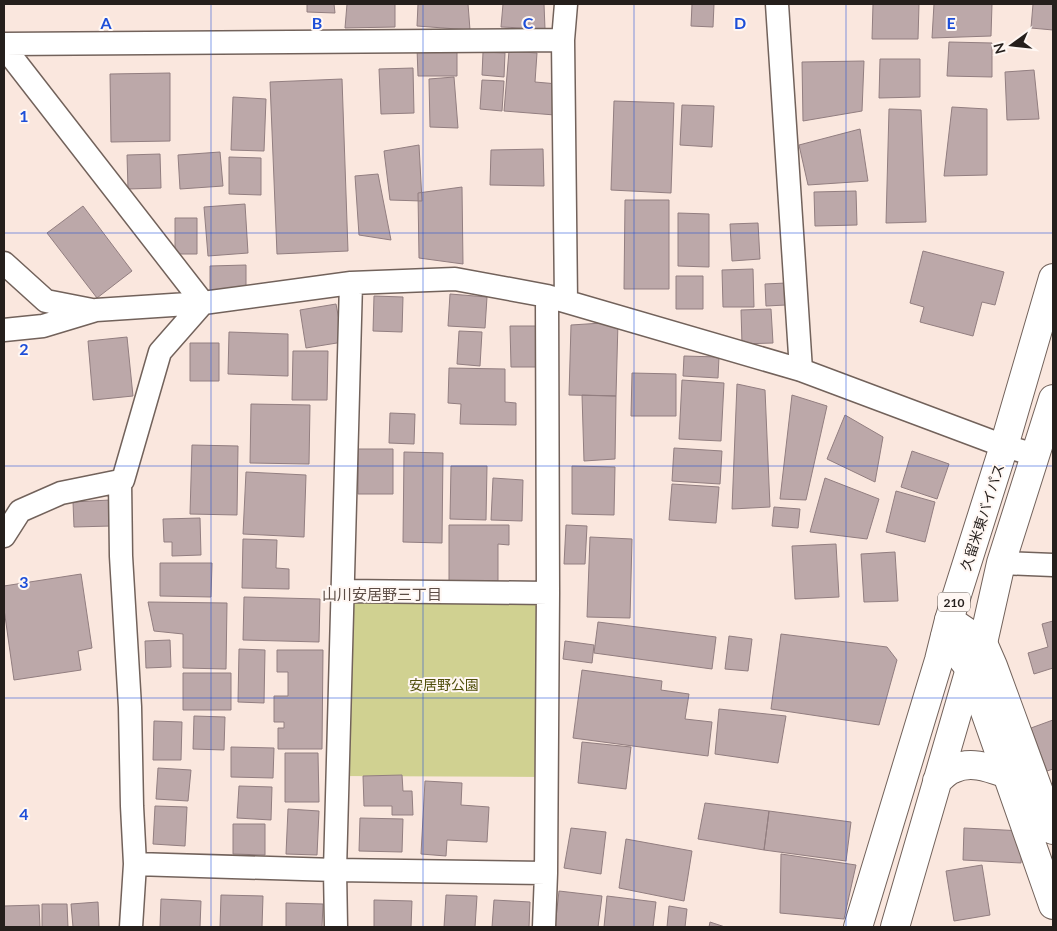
<svg xmlns="http://www.w3.org/2000/svg" width="1057" height="931" font-family="Lato,'Noto Sans JP',sans-serif">
	<style>
		.green { fill: #d0d191 }
		.building { fill: #bca8a9; stroke: #927e80 }
		.lines { fill: none; stroke-linecap: round; stroke-linejoin: round }
		.minor-casing { stroke: #72625b; stroke-width: 25 }
		.tertiary-casing { stroke: #72625b; stroke-width: 30 }
		.trunk-casing { stroke: #72625b; stroke-width: 30 }
		.minor { stroke: #fff; stroke-width: 22 }
		.tertiary { stroke: #fff; stroke-width: 28 }
		.trunk { stroke: #fff; stroke-width: 28 }
		.grid { fill: none; stroke: #1d4ed8; stroke-width: 1; stroke-opacity: 0.55 }
		.labels { text-anchor: middle; dominant-baseline: central; stroke-width: 4; stroke-linejoin: round; paint-order: stroke }
		.shield { fill: #fff7f3; stroke: #66605c; stroke-width: 1 }
		.shield-label { font-size: 12px; font-weight: bold; fill: #251f1c }
		.street-label { font-size: 14px; fill: #251f1c; stroke: #fff7f3 }
		.park-label { font-size: 14px; fill: #504f0c; stroke: #fff7f3 }
		.neighbourhood-label { font-size: 15px; fill: #5c4c45; stroke: #fff7f3 }
		.grid-label { font-size: 16px; text-anchor: middle; font-weight: bold; fill: #1d4ed8; stroke: #fff7f3; stroke-width: 4; stroke-linejoin: round; paint-order: stroke }
	</style>
	<rect width="100%" height="100%" fill="#fae7de"/>
	<!-- green -->
	<path class="green" d="M343,591l205,2 -2,184 -209,-1z"/>
	<!-- building -->
	<path class="building" d="M307,4h27l1,9 -28,-1z
		M347,4h48v23l-50,1z
		M418,4h50l2,26 -53,-4z
		M503,4h41l1,25 -44,-2z
		M692,4h22l-1,23 -22,-1z
		M873,4h46l-1,35h-46z
		M934,4h58l-1,32 -59,2z
		M1033,4h20v26l-22,-2z
		M949,42l43,1v34l-45,-1z
		M417,48h40v28h-39z
		M509,51l28,2 -2,29 23,2 -3,31 -51,-4z
		M483,52l22,1 -1,24 -22,-2z
		M880,59h40v38l-41,1z
		M864,61l-2,50 -59,10 -1,-59z
		M413,68l1,45 -33,1 -2,-45z
		M1034,70l5,49 -32,1 -2,-48z
		M170,73v68l-59,1 -1,-68z
		M454,77l4,51 -28,-1 -1,-48z
		M342,79l6,172 -71,3 -7,-172z
		M482,80l22,1 -2,30 -22,-2z
		M233,97l33,2 -2,52 -33,-1z
		M614,101l60,2 -3,90 -60,-3z
		M682,105l32,1 -2,41 -32,-2z
		M952,107l35,2v66l-43,1z
		M889,109l32,1 5,112 -40,1z
		M860,129l8,52 -60,4 -9,-40z
		M419,145l3,56 -32,-1 -6,-49z
		M543,149l1,37 -54,-1 1,-35z
		M220,152l3,34 -43,3 -2,-34z
		M160,154l1,34 -33,1 -1,-34z
		M229,157l32,1v37l-32,-1z
		M378,174l13,66 -32,-5 -4,-59z
		M462,187l1,77 -44,-6 -1,-65z
		M856,191l1,34 -42,1 -1,-34z
		M625,200h44v89h-45z
		M245,204l3,49 -40,3 -4,-49z
		M83,206l49,65 -35,27 -50,-65z
		M678,213l31,1v53l-31,-1z
		M175,218h22v36h-22z
		M758,223l2,36 -28,2 -2,-37z
		M923,251l81,21 -9,33 -13,-3 -9,34 -53,-14 4,-15 -14,-4z
		M246,265v25h-36v-24z
		M753,269l1,38h-31l-1,-37z
		M676,276h27v33h-27z
		M786,283v22l-20,1 -1,-22z
		M450,294l37,3 -2,31 -37,-2z
		M374,296l29,1 -1,35 -29,-1z
		M336,304l7,38 -37,6 -6,-38z
		M771,309l2,34 -31,1 -1,-34z
		M618,322l-2,74 -47,-1 2,-70z
		M510,326h31l-1,41h-29z
		M459,331l23,1 -2,34 -23,-2z
		M229,332l59,2v42l-60,-2z
		M127,337l6,59 -40,4 -5,-59z
		M190,343h29v38h-29z
		M293,351h35l-1,49h-35z
		M684,356l35,1 -1,21 -35,-2z
		M449,368l56,1v33l11,1v22l-56,-1 1,-20 -13,-1z
		M632,373l44,1v42h-45z
		M682,380l42,3 -3,58 -42,-2z
		M737,384l28,6 5,117 -38,2z
		M582,395l34,1 -1,63 -31,2z
		M792,395l35,11 -21,94 -26,-1z
		M251,404l59,1 -1,59 -59,-1z
		M390,413l25,1 -1,30 -25,-1z
		M845,415l38,22 -8,45 -48,-23z
		M192,445l46,1 -1,69 -47,-1z
		M674,448l48,3 -2,33 -48,-3z
		M358,449h35v45h-35z
		M912,451l37,13 -12,35 -36,-12z
		M404,452l39,1 -1,90 -39,-1z
		M451,466h36l-1,54 -36,-1z
		M572,466l43,1 -1,48 -42,-1z
		M246,472l60,3 -2,62 -61,-3z
		M493,478l30,2 -1,41 -31,-1z
		M825,478l54,21 -12,40 -57,-7z
		M672,484l47,3 -3,36 -47,-3z
		M896,491l39,11 -10,40 -39,-10z
		M110,500l1,26 -37,1 -1,-25z
		M774,507l26,2 -2,19 -26,-2z
		M200,518l1,37 -29,1v-14h-8l-1,-23z
		M449,525h60v20l-11,-1v37h-49z
		M566,525l21,1 -2,38h-21z
		M590,537l42,2 -2,79 -43,-1z
		M243,539l34,1 -1,28 13,1v20l-47,-1z
		M836,544l3,53 -44,2 -3,-53z
		M895,552l3,49 -34,1 -3,-48z
		M160,563h52l-1,34 -51,-1z
		M81,574l11,74 -14,3 3,19 -67,10 -10,-71v-23z
		M244,597l76,2 -1,43 -76,-2z
		M148,602l79,1 -1,66 -43,-1v-34l-29,-3z
		M1053,621v47l-19,6 -6,-21 20,-6 -6,-23z
		M598,622l118,15 -4,32 -118,-16z
		M781,634l106,13 10,13 -18,65 -108,-16z
		M729,636l23,3 -4,32 -23,-2z
		M170,640l1,27 -25,1 -1,-27z
		M565,641l29,4 -2,18 -29,-4z
		M239,649l26,1 -1,53 -26,-1z
		M277,650h46l-1,99h-44v-21h6v-6h-10v-26h14v-24h-11z
		M582,670l80,11 -1,9 28,4 -4,25 27,3 -4,34 -135,-18z
		M183,673h48v37h-48z
		M719,709l67,7 -8,47 -63,-9z
		M194,716l31,1 -1,33 -31,-1z
		M1053,720v49l-6,2 -16,-43z
		M154,721l28,1 -1,38h-28z
		M582,742l49,5 -5,42 -48,-6z
		M231,747l43,1 -1,30 -42,-1z
		M285,753h33l1,49h-34z
		M158,768l33,2 -3,31 -32,-2z
		M402,775l1,16h9l1,24h-21v-9h-28l-1,-30z
		M425,781l37,2 -1,22 28,2 -2,35 -40,-2 -1,16 -25,-2z
		M239,786l33,1 -1,33 -34,-2z
		M705,803l64,8 -5,39 -66,-11z
		M155,806l32,1 -2,39 -32,-2z
		M288,809l31,2 -2,44 -31,-1z
		M769,811l82,11 -5,39 -82,-11z
		M360,818l43,1 -1,33 -43,-1z
		M233,824h32v31l-32,-1z
		M571,828l35,4 -5,42 -37,-6z
		M964,828l59,3 -2,32 -58,-3z
		M626,839l66,12 -8,50 -65,-13z
		M781,854l75,11 -12,54 -64,-6z
		M982,865l8,50 -36,6 -8,-50z
		M559,891l43,5 -4,31h-43z
		M221,895l42,1 -1,31h-42z
		M446,895l31,1 -2,31h-31z
		M607,896l49,6 -3,25h-49z
		M161,899l40,2 -1,26h-40z
		M374,900l38,1 -1,26h-37z
		M494,900l36,2 -1,25h-37z
		M98,902l1,25h-26l-2,-23z
		M286,903l37,1 -1,23h-36z
		M42,904h25l1,23h-26z
		M39,905l1,22h-36v-21z
		M669,906l18,3 -2,18h-18z
		M710,922l15,5h-16z"/>
	<g class="lines">
		<defs>
			<path id="minor" d="M566,4l-3,36 3,261
				M777,4l24,366
				M4,44l559,-4
				M4,47l199,256
				M4,263l42,38 46,9
				M4,330l39,-4 53,-16 107,-7 148,-20 104,-4 92,17 254,74 203,76 32,9
				M4,536l16,-25 41,-18 59,-12
				M1001,563l52,2
				M343,591l205,2
				M135,864l200,6 211,3
				M131,927l4,-63 -3,-58 -2,-99 -9,-151 -1,-75 3,-1 37,-128 43,-49
				M336,927l-1,-57 16,-587
				M544,927l2,-54 2,-280 -1,-297"/>
			<path id="tertiary" d="M949,620l34,23 10,23 60,164
				M945,637l25,32 83,236"/>
			<path id="trunk" d="M937,781c5,-4 10,-10 16,-12 18,-9 37,-1 54,5
				M858,927l81,-267 10,-40 55,-174 49,-168
				M895,927l75,-258 13,-26 18,-80 52,-164"/>
		</defs>
		<!-- minor casing -->
		<use href="#minor" class="minor-casing"/>
		<!-- tertiary casing -->
		<use href="#tertiary" class="tertiary-casing"/>
		<!-- trunk casing -->
		<use href="#trunk" class="trunk-casing"/>
		<!-- minor -->
		<use href="#minor" class="minor"/>
		<!-- tertiary -->
		<use href="#tertiary" class="tertiary"/>
		<!-- trunk -->
		<use href="#trunk" class="trunk"/>
	</g>
	<!-- grid -->
	<path class="grid" d="M211,4v923M423,4v923M634,4v923M846,4v923M4,233h1049M4,466h1049M4,698h1049"/>
	<g class="labels">
		<!-- shield labels -->
		<rect class="shield" x="938" y="592.5" width="32" height="19" rx="4"/>
		<g class="shield-label">
			<text x="954" y="602">210</text>
		</g>
		<!-- street labels -->
		<g class="street-label">
			<text transform="translate(982 517) rotate(-72)">久留米東バイパス</text>
		</g>
		<!-- park labels -->
		<g class="park-label">
			<text x="444" y="684">安居野公園</text>
		</g>
		<!-- neighbourhood labels -->
		<g class="neighbourhood-label">
			<text x="382" y="594">山川安居野三丁目</text>
		</g>
	</g>
	<g class="grid-label">
		<text x="106" y="29">A</text>
		<text x="317" y="29">B</text>
		<text x="528" y="29">C</text>
		<text x="740" y="29">D</text>
		<text x="951" y="29">E</text>
		<text x="24" y="122">1</text>
		<text x="24" y="355">2</text>
		<text x="24" y="588">3</text>
		<text x="24" y="820">4</text>
	</g>
	<!-- border -->
	<rect width="1057" height="931" fill="none" stroke="#251f1c" stroke-width="10"/>
	<!-- north arrow -->
	<g transform="translate(1012 45) rotate(255)" stroke="#fff7f3" stroke-width="4" paint-order="stroke">
	<path d="M0-4L9 19L0 12L-9 19Z" fill="#251f1c"/>
	<text y="-8" font-size="14" font-weight="bold" text-anchor="middle" fill="#251f1c">N</text>
	</g>
</svg>
